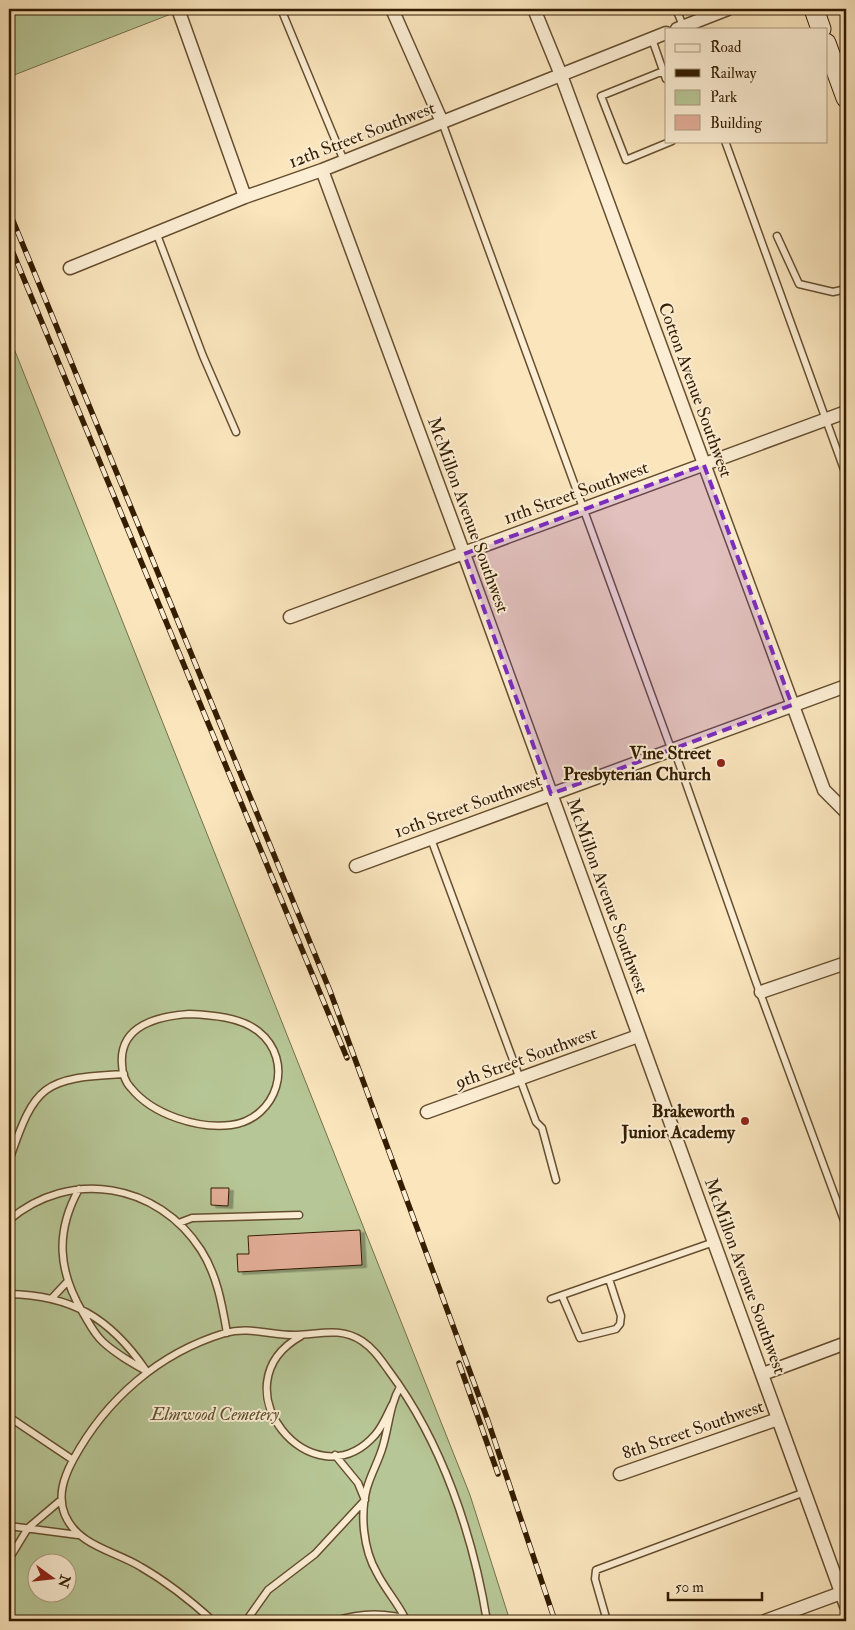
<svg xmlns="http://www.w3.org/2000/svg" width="855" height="1630" font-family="'IM FELL Double Pica',serif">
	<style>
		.green { fill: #b7c696; stroke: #75714b; fill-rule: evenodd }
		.building { fill: #e3ad97; stroke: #331c00; filter: url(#shadow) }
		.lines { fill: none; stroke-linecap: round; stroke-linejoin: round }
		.lane-casing { stroke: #654e2f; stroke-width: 9 }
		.street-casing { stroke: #654e2f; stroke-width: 15 }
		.secondary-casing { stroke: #331c00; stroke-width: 21 }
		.lane { stroke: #fceed4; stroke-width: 6 }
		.street { stroke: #fceed4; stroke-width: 12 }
		.secondary { stroke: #fceed4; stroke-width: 19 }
		.rail-casing { stroke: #331c00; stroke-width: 5.5 }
		.rail { stroke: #fceed4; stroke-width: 4; stroke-dasharray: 11; stroke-linecap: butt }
		.marked { fill: #7b2cbf; fill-opacity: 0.2; stroke: #7b2cbf; stroke-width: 4; stroke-dasharray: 10 6; stroke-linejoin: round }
		.poi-dot { fill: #8f2418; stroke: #fceed4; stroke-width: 2 }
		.labels { text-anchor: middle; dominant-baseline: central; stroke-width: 4; stroke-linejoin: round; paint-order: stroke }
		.street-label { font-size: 18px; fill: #331c00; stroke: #fceed4 }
		.poi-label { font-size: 18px; font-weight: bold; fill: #331c00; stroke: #fceed4; text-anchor: end }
		.park-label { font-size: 18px; font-style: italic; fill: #5b4f2d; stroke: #fceed4 }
	</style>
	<defs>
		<filter id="shadow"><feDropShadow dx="4.5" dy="2.5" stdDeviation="0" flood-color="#0004"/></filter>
	</defs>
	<rect width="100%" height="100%" fill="#fae5bd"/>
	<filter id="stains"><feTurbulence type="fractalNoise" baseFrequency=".004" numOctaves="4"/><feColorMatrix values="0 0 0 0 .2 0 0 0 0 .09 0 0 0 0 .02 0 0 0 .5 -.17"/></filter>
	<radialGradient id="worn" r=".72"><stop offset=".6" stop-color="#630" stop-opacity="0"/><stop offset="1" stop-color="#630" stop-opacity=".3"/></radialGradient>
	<!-- green -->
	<path class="green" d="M9,9h160l2,5 -162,63z
		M9,336l461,1159 40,126h-501zM38,1562h30v30h-30z"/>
	<!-- building -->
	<path class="building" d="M211,1188h18l-1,18 -17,-1z
		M360,1230l2,35 -124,7 -1,-18h12l-1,-18z"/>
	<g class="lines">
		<defs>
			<path id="lane" d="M281,9l63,152
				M676,9l8,19
				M652,39l14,40
				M666,70l-65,26 25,64 46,-19
				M442,122l227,621 7,12 80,227 90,244
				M725,141l121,334
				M156,232l47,124 33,76
				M777,236l22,48 34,8 13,-3
				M431,839l105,283 6,6 14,52
				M189,1014c23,1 51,3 69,17 38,30 19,88 -27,94 -33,4 -78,-10 -100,-37 -6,-6 -9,-16 -9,-24 -3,-39 37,-48 67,-50z
				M9,1161c26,-77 34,-83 115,-87
				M79,1189c-24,43 -21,82 4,124 6,10 11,21 20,29 13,12 29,21 45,30
				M9,1220c61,-52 149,-37 192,30 16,25 21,54 26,83
				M179,1223l13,-5 107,-3
				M9,1294c62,1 101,24 136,75
				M562,1296l18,42 36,-9 4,-5 1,-8 -12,-37
				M53,1297l14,-15
				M551,1299l163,-57
				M301,1336c-87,49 12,169 74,99 8,-9 12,-20 17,-30
				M400,1387c-11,19 -11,41 -18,62 -4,13 -11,25 -15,39 -7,26 -4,61 10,85 8,16 20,29 28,45
				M9,1417l64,43
				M9,1526l69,9
				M9,1559l19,-31 33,-28
				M213,1621c-22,-20 -46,-39 -72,-54 -26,-16 -63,-21 -76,-52 -8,-19 -1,-38 8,-55 33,-61 86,-107 152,-127 25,-7 47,3 72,2 23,-1 44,-8 65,6 12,8 19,19 27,30 53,71 84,164 98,250
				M246,1621l22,-31 47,-36 50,-54 -7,-17 -23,-28
				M336,1621c26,-9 53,-8 79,0
				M607,1621l-12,-42 1,-9 209,-78"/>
			<path id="street" d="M178,9l67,188
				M392,9l50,113
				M534,9l27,66 263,715 22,22
				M677,29l51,-20
				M322,170l142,384 382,1052
				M70,268l175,-71 77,-27 344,-137
				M290,617l556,-205
				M356,866l490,-180
				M761,992l85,-29
				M427,1112l211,-76
				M763,1374l83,-31
				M620,1474l158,-55
				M765,1621l76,-28"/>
			<path id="secondary" d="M814,9l7,20
				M826,43l20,55"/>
		</defs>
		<!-- lane casing -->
		<use href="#lane" class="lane-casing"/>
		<!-- street casing -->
		<use href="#street" class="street-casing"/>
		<!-- secondary casing -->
		<use href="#secondary" class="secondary-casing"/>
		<!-- lane -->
		<use href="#lane" class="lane"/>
		<!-- street -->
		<use href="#street" class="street"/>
		<!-- secondary -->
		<use href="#secondary" class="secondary"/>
		<defs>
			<path id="rail" d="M9,211l321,780 158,430 67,200
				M9,243l338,815
				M459,1363l39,111"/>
		</defs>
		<!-- rail casing -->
		<use href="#rail" class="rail-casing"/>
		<!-- rail -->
		<use href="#rail" class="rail"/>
	</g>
	<!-- marked area -->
	<path class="marked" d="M704,465l88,240 -241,89 -87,-240z"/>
	<!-- markers -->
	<g class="poi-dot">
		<circle cx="721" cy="763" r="5"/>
		<circle cx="745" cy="1121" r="5"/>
	</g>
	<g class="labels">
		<!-- street labels -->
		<g class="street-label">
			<text transform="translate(362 135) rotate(-21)">12th Street Southwest</text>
			<text transform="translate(695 390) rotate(70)">Cotton Avenue Southwest</text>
			<text transform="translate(576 493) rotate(-20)">11th Street Southwest</text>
			<text transform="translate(468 515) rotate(70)">McMillon Avenue Southwest</text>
			<text transform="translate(468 806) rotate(-20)">10th Street Southwest</text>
			<text transform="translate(607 896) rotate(70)">McMillon Avenue Southwest</text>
			<text transform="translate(526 1058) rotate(-20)">9th Street Southwest</text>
			<text transform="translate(745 1276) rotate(70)">McMillon Avenue Southwest</text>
			<text transform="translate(693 1430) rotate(-19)">8th Street Southwest</text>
		</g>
		<!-- poi labels -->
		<g class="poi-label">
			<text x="711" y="753">Vine Street<tspan x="711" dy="21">Presbyterian Church</tspan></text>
			<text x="735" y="1111">Brakeworth<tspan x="735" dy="21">Junior Academy</tspan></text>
		</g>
		<!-- park labels -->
		<g class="park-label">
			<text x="215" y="1414">Elmwood Cemetery</text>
		</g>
	</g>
	<!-- margin -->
	<rect width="855" height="1630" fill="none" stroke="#fae5bd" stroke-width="30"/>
	<rect x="10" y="10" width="835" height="1610" fill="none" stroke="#331c00" stroke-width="2.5"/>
	<rect x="15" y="15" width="825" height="1600" fill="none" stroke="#331c00"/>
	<!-- legend -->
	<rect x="665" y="28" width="162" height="115" fill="#fceed4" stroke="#ac9a7f"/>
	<rect x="675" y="44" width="25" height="8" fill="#fceed4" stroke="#ac9a7f"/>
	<text x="710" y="52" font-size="15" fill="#331c00">Road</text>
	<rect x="675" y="69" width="25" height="8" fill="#331c00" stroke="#ac9a7f"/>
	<text x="710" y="78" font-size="15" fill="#331c00">Railway</text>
	<rect x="675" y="90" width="25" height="15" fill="#b7c696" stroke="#ac9a7f"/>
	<text x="710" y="102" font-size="15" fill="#331c00">Park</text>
	<rect x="675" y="115" width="25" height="15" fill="#e3ad97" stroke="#ac9a7f"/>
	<text x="710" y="128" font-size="15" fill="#331c00">Building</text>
	<!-- north arrow -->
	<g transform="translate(52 1578) rotate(105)"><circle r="24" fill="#fceed4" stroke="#ac9a7f"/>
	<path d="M0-4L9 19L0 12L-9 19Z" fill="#8f2418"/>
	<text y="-8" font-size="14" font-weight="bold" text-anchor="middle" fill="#331c00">N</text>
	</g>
	<!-- scale -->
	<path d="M668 1592v8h94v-8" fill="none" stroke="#331c00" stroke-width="2.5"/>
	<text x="675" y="1592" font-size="15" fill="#331c00" stroke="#fceed4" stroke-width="4" paint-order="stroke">50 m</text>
	<rect width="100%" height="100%" filter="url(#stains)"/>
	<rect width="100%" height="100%" fill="url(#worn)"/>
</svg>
